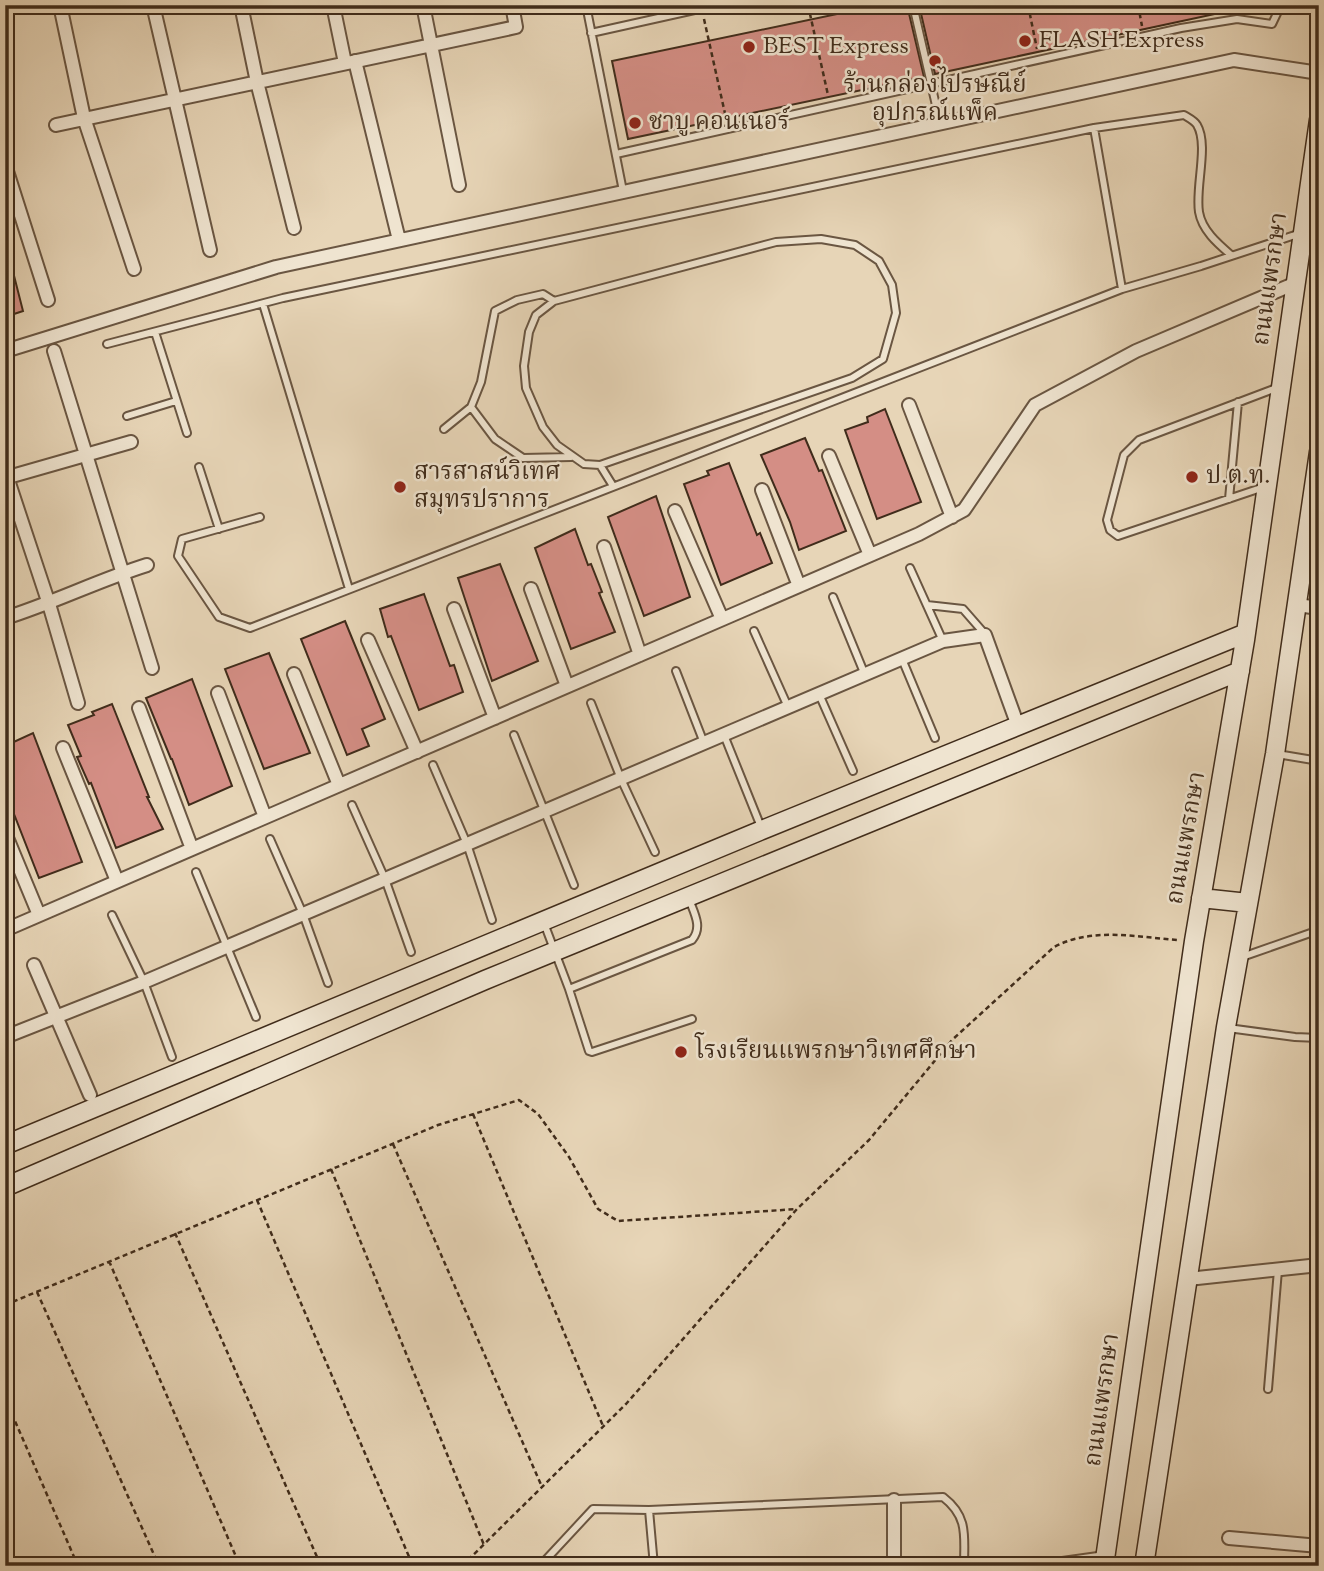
<svg xmlns="http://www.w3.org/2000/svg" width="1324" height="1571" font-family="'Sorts Mill Goudy','Noto Serif Thai',serif">
	<style>
		.building { fill: #d48e85; stroke: #402c1b; stroke-width: 2 }
		.lines { fill: none; stroke-linecap: round; stroke-linejoin: round }
		.lane-casing { stroke: #6a5642; stroke-width: 10 }
		.street-casing { stroke: #6a5642; stroke-width: 16 }
		.secondary-casing { stroke: #402c1b; stroke-width: 21 }
		.path { stroke: #402c1b; stroke-width: 2.5; stroke-dasharray: 5 3.5; stroke-linecap: butt }
		.lane { stroke: #efe4d0; stroke-width: 6 }
		.street { stroke: #efe4d0; stroke-width: 12 }
		.secondary { stroke: #efe4d0; stroke-width: 18 }
		.poi-dot { fill: #8f2418; stroke: #efe4d0; stroke-width: 2.5 }
		.labels { text-anchor: middle; dominant-baseline: central; stroke-width: 5; stroke-linejoin: round; paint-order: stroke }
		.poi-label { font-size: 24px; fill: #402c1b; stroke: #efe4d0; text-anchor: start }
		.street-label { font-size: 24px; fill: #402c1b; stroke: #efe4d0 }
	</style>
	<rect width="100%" height="100%" fill="#e7d5b7"/>
	<filter id="stains"><feTurbulence type="fractalNoise" baseFrequency=".00286" numOctaves="4"/><feColorMatrix values="0 0 0 0 .2 0 0 0 0 .09 0 0 0 0 .02 0 0 0 .5 -.17"/></filter>
	<radialGradient id="worn" r=".72"><stop offset=".6" stop-color="#630" stop-opacity="0"/><stop offset="1" stop-color="#630" stop-opacity=".3"/></radialGradient>
	<!-- building -->
	<path class="building" d="M880,5h27l17,72 -296,62 -16,-78z
		M919,5h310v6l-294,63z
		M9,256l14,55 -15,5 -3,-9v-50z
		M885,409l36,93 -44,17 -32,-89 23,-8 -1,-5z
		M805,438l14,33 3,-1 24,61 -47,19 -9,-28 -29,-67z
		M729,463l28,72 3,-2 12,30 -51,22 -37,-101 25,-9 -2,-4z
		M656,496l34,101 -46,19 -36,-99z
		M575,529l13,36 3,-1 11,28 -3,1 16,39 -44,17 -36,-101z
		M500,564l38,97 -46,20 -34,-103z
		M424,594l26,72 4,-1 9,27 -44,18 -28,-74 -3,1 -8,-28z
		M345,621l40,98 -23,10 7,17 -22,9 -46,-116z
		M269,653l41,100 -46,16 -39,-100z
		M192,679l40,107 -43,19 -17,-46h-1l-25,-61z
		M112,704l37,93h-2l16,32 -47,19 -25,-65 -2,1 -12,-27 4,-1 -13,-31 26,-10 -2,-3z
		M33,733l49,129 -43,16 -34,-87v-45z"/>
	<g class="lines">
		<defs>
			<path id="lane" d="M586,5l37,186
				M913,5l27,118
				M591,33l126,-28
				M1094,128l90,-13c5,3 11,6 13,10 12,20 -2,62 2,87 3,18 18,31 32,43
				M616,154l565,-126 56,-9 35,5 9,-19
				M263,304l86,285
				M155,332l32,101
				M107,344l176,-46 811,-170 28,161
				M471,407l24,32 28,19 48,-1
				M127,416l49,-15
				M444,429l27,-22 10,-25 14,-71 22,-11 26,-6 11,7
				M600,465l252,-87 31,-19 13,-46 -4,-28 -13,-24 -24,-16 -34,-6 -45,3 -222,59 -18,14 -7,17 -5,34 2,22 17,39 14,18 27,19 16,1 13,21
				M199,467l20,62
				M1264,487l-146,49 -8,-6 -3,-10 17,-65 15,-15 140,-53
				M1229,499l9,-97
				M260,517l-78,22 -4,17 41,61 31,11 872,-339 79,-23 100,-33
				M910,568l33,73
				M833,597l32,78
				M927,605l36,4 21,24
				M754,631l34,76
				M902,659l33,79
				M676,671l28,72
				M819,694l34,77
				M591,703l30,76 34,73
				M514,735l60,150
				M724,735l37,92
				M1277,754l42,7
				M433,765l34,79 25,76
				M352,805l33,74 26,73
				M270,839l33,75 25,69
				M196,872l60,145
				M689,899c5,14 14,28 3,41l-123,49 20,62 3,1 100,-33
				M112,915l32,67 28,75
				M544,923l25,66
				M1242,957l77,-27
				M1228,1028l67,9 24,1
				M1268,1389l10,-119
				M649,1510l294,-13c26,20 21,40 21,69
				M540,1566l53,-57 56,1 5,56
				M1046,1566l2,-3 57,-8"/>
			<path id="street" d="M60,5l24,113 50,151
				M153,5l57,245
				M241,5l16,77 37,146
				M333,5l12,58
				M423,5l36,180
				M355,61l44,179
				M56,125l460,-98 -4,-22
				M5,165l43,135
				M5,351l271,-84 958,-207 85,13
				M54,351l98,317
				M909,405l43,112
				M829,456l41,99
				M5,471l44,133 29,99
				M5,478l126,-36
				M762,490l37,96
				M675,511l47,108
				M604,547l36,108
				M531,589l36,97
				M1297,605l22,3
				M454,609l41,109
				M5,618c48,-15 94,-38 142,-53
				M368,640l49,112
				M294,674l45,111
				M218,693l47,124
				M139,708l53,141
				M63,748l54,133
				M5,833l34,82
				M5,930l914,-396 45,-24 71,-105 101,-54 160,-68
				M34,965l56,130
				M5,1037l139,-55 799,-341 42,-6 33,91
				M1188,1279l131,-14
				M894,1500v66
				M1229,1538l90,8"/>
			<path id="secondary" d="M1201,898l47,5
				M5,1145l757,-315 484,-197
				M5,1187l480,-207 755,-309
				M1104,1566l90,-625 51,-301 74,-520
				M1144,1566l82,-539 49,-273 44,-302"/>
		</defs>
		<!-- lane casing -->
		<use href="#lane" class="lane-casing"/>
		<!-- street casing -->
		<use href="#street" class="street-casing"/>
		<!-- secondary casing -->
		<use href="#secondary" class="secondary-casing"/>
		<!-- path -->
		<path class="path" d="M808,5l20,90
			M1028,5l9,44
			M1138,5l4,21
			M704,19l22,99
			M473,1114l130,312
			M393,1144l149,343
			M331,1169l153,376
			M257,1200l156,366
			M175,1233l146,333
			M109,1261l131,305
			M37,1292l122,274
			M5,1305l433,-180 81,-25 19,14 31,43 29,52 20,12 179,-12
			M5,1398l73,168
			M462,1566l164,-162 171,-195 72,-69 83,-100 102,-93c38,-20 82,-10 123,-7"/>
		<!-- lane -->
		<use href="#lane" class="lane"/>
		<!-- street -->
		<use href="#street" class="street"/>
		<!-- secondary -->
		<use href="#secondary" class="secondary"/>
	</g>
	<!-- markers -->
	<g class="poi-dot">
		<circle cx="1025" cy="41" r="7"/>
		<circle cx="749" cy="47" r="7"/>
		<circle cx="935" cy="61" r="7"/>
		<circle cx="635" cy="123" r="7"/>
		<circle cx="1192" cy="477" r="7"/>
		<circle cx="400" cy="487" r="7"/>
		<circle cx="681" cy="1052" r="7"/>
	</g>
	<g class="labels">
		<!-- poi labels -->
		<g class="poi-label">
			<text x="1039" y="41">FLASH Express</text>
			<text x="763" y="47">BEST Express</text>
			<text x="935" y="86" text-anchor="middle">ร้านกล่องไปรษณีย์<tspan x="935" dy="28">อุปกรณ์แพ็ค</tspan></text>
			<text x="649" y="123">ชาบู คอนเนอร์</text>
			<text x="414" y="473">สารสาสน์วิเทศ<tspan x="414" dy="28">สมุทรปราการ</tspan></text>
			<text x="1206" y="477">ป.ต.ท.</text>
			<text x="695" y="1052">โรงเรียนแพรกษาวิเทศศึกษา</text>
		</g>
		<!-- street labels -->
		<g class="street-label">
			<text transform="translate(1271 279) rotate(-82)">ถนนแพรกษา</text>
			<text transform="translate(1187 838) rotate(-80)">ถนนแพรกษา</text>
			<text transform="translate(1103 1400) rotate(-82)">ถนนแพรกษา</text>
		</g>
	</g>
	<!-- margin -->
	<rect width="1324" height="1571" fill="none" stroke="#e7d5b7" stroke-width="28"/>
	<rect x="7" y="7" width="1310" height="1557" fill="none" stroke="#402c1b" stroke-width="3.5"/>
	<rect x="14" y="14" width="1296" height="1543" fill="none" stroke="#402c1b" stroke-width="2"/>
	<rect width="100%" height="100%" filter="url(#stains)"/>
	<rect width="100%" height="100%" fill="url(#worn)"/>
</svg>
